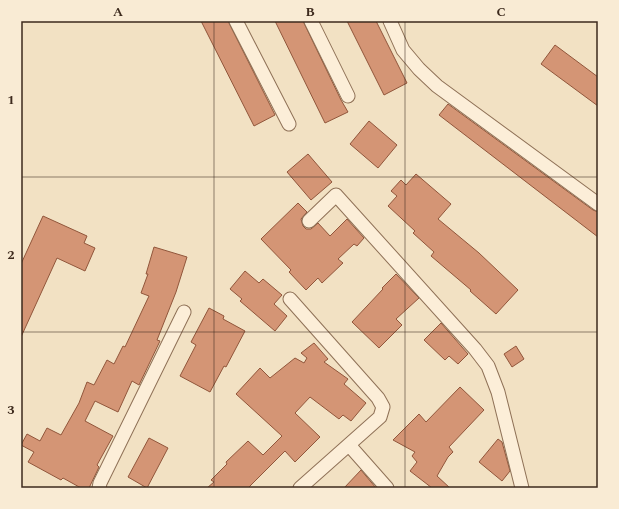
<svg xmlns="http://www.w3.org/2000/svg" width="619" height="509" font-family="Spectral,serif">
	<style>
		.building { fill: #d49575; stroke: #91563b }
		.lines { fill: none; stroke-linecap: round; stroke-linejoin: round }
		.street-casing { stroke: #8f7157; stroke-width: 15 }
		.street { stroke: #fceed8; stroke-width: 13 }
		.grid { fill: none; stroke: #3d2a1d; stroke-width: 1; stroke-opacity: 0.55 }
		.neatline { fill: none; stroke: #3d2a1d; stroke-width: 1.5 }
		.grid-label { font-size: 13px; text-anchor: middle; font-weight: bold; fill: #3d2a1d }
	</style>
	<rect width="100%" height="100%" fill="#f2e1c3"/>
	<!-- building -->
	<path class="building" d="M201,21h27l47,94 -21,11z
		M275,21h28l38,79 7,12 -23,11z
		M347,21h29l31,62 -23,12z
		M555,45l43,32v29l-57,-42z
		M448,104l145,106 5,2v25l-159,-122z
		M369,121l28,24 -19,23 -28,-24z
		M308,154l24,28 -21,18 -24,-28z
		M416,174l35,30 -13,15 41,34 39,37 -22,24 -26,-23 1,-1 -40,-34 3,-4 -21,-19 2,-2 -27,-25 9,-10 -6,-5 10,-11 5,5z
		M298,203l9,9 -6,7 2,7 3,3h5l7,-6 12,13 17,-17 17,19 -7,8 -3,-2 -16,15 5,4 -21,20 -4,-5 -12,12 -17,-18 2,-2 -30,-31z
		M43,216l44,20 -3,7 11,5 -10,23 -28,-13 -36,79v-73z
		M154,247l33,10 -11,35 -19,48 3,1 -21,44 -7,-4 -14,31 -23,-11 -10,20 28,15 -16,29 2,2 -10,21h-8l-18,-10 -2,2 -33,-18 6,-10 -13,-7 6,-11 13,7 7,-13 14,7 18,-32 8,-21 7,3 13,-25 7,4 9,-18 2,1 24,-51 -8,-3 7,-19h-2z
		M245,271l14,12 4,-4 19,16 -8,9 13,12 -12,15 -35,-30 2,-2 -12,-10z
		M396,274l23,24 -23,21 6,6 -23,23 -27,-26 31,-33 -1,-1z
		M209,308l15,8 -1,3 22,12 -19,36 -2,-1 -14,26 -30,-16 16,-31 -5,-3z
		M441,323l27,31 -10,10 -9,-8 -4,4 -21,-20z
		M314,343l14,16 -4,3 24,17 -4,5 22,19 -15,18 -8,-6 -4,4 -29,-22 -15,16 25,24 -25,25 -10,-11 -37,37h-41l7,-6 -3,-2 16,-16 -1,-2 22,-21 15,14 19,-19 -46,-42 24,-26 10,10 25,-20 9,5 3,-5 -6,-5z
		M516,346l8,13 -12,8 -8,-13z
		M460,387l24,23 -35,37 4,5 -5,5 -11,19 13,12h-18l-22,-17 7,-9 -5,-6 3,-4 -22,-12 26,-26 7,8z
		M149,438l19,10 -21,40 -19,-11z
		M498,439l4,3 8,29 -8,10 -23,-19z
		M361,470l15,18h-32z"/>
	<g class="lines">
		<defs>
			<path id="street" d="M236,21l53,103
				M311,21l37,75
				M390,21l13,29 16,19 18,17 161,118
				M309,221l27,-26 139,154 13,17 10,26 24,96
				M290,299l88,99 5,9 -3,10 -80,71
				M349,445l38,43
				M99,488l1,-5 84,-171"/>
		</defs>
		<!-- street casing -->
		<use href="#street" class="street-casing"/>
		<!-- street -->
		<use href="#street" class="street"/>
	</g>
	<!-- grid -->
	<path class="grid" d="M214,21v467M405,21v467M21,177h577M21,332h577"/>
	<!-- border -->
	<rect width="619" height="509" fill="none" stroke="#f9ebd4" stroke-width="44"/>
	<rect x="22" y="22" width="575" height="465" class="neatline"/>
	<g class="grid-label">
		<text x="118" y="16">A</text>
		<text x="310" y="16">B</text>
		<text x="501" y="16">C</text>
		<text x="11" y="104">1</text>
		<text x="11" y="259">2</text>
		<text x="11" y="414">3</text>
	</g>
</svg>
